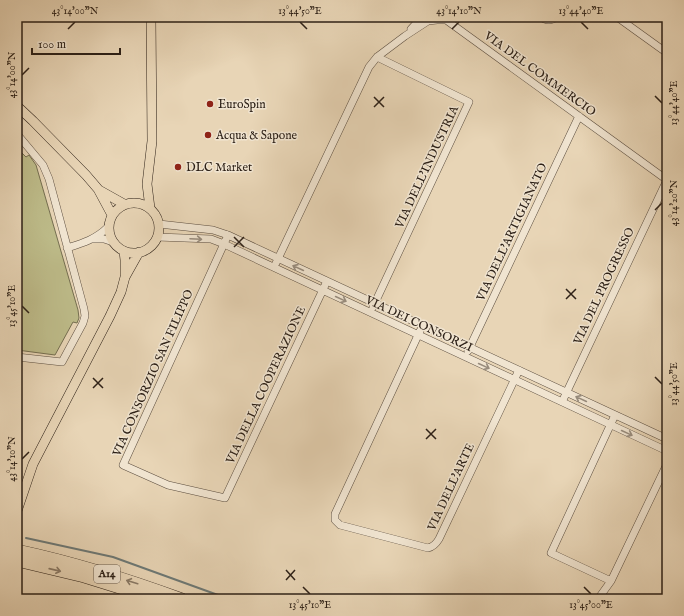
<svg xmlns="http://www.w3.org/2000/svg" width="684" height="616" font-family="'IM FELL English',serif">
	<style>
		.green { fill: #bdbb89; stroke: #746e50 }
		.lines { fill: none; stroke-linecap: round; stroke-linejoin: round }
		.stream { stroke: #6e7a77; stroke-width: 2 }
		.minor-casing { stroke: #5b4d3f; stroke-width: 8 }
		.major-casing { stroke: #2c2017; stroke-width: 10 }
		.highway-casing { stroke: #2c2017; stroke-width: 12 }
		.minor { stroke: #f0e4d0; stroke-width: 7 }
		.major { stroke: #e8d5b6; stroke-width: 9 }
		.highway { stroke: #e8d5b6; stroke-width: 11 }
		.oneway { stroke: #988c7d }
		.oneway2 { stroke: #8a7a66 }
		.ticks { fill: none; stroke: #2c2017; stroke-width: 1.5 }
		.poi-dot { fill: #8f2418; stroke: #f0e4d0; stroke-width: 1.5 }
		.labels { text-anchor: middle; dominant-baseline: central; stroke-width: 3; stroke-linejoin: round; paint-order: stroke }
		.shield { fill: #f0e4d0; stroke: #675b4e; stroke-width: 1 }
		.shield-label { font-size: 11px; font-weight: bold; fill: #2c2017 }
		.street-label { font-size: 12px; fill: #2c2017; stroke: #f0e4d0 }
		.poi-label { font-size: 12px; fill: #2c2017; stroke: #f0e4d0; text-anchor: start }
		.neatline { fill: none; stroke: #2c2017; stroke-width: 1.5 }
		.ticks-label { font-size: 10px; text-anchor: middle; fill: #2c2017 }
	</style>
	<rect width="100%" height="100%" fill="#e8d5b6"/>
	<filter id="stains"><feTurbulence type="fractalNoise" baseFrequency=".005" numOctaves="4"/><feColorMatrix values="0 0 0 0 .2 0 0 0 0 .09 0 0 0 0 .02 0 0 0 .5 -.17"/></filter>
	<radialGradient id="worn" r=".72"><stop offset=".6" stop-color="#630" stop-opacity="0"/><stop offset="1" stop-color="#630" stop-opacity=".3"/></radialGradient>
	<!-- green -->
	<path class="green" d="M17,148l9,9 3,-2 7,10 42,145 1,8 -2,5 -4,-1 -18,33 -38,-5z"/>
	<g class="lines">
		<!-- stream -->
		<path class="stream" d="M26,538l87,19 116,42"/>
		<defs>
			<path id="minor" d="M442,17l225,163
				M541,17c5,4 10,4 16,0
				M617,17l50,36
				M411,29l11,-12
				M17,134l26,31 6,14 35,130 1,7 -2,7 -21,39 -45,-5
				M159,224l54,6 15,5 439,204
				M228,235l-105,230 45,20 57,13 102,-217
				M157,237l54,2 13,5 443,207
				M94,239h10l9,3
				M67,248c16,-5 29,-9 41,-21
				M276,263l93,-196 8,-10 28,-21 23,-15 9,-1h9
				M373,307l96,-205 -92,-45
				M420,331l-85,183v6l5,5 88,23c5,-1 8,-4 11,-9l80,-169
				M468,351l111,-235
				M562,402l105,-222
				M611,581l-60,-28 64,-138
				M598,599l13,-18 56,-117"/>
			<path id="major" d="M17,106l16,15 53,54 12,14 14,26
				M99,190l25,14
				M109 228a25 25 0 1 1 50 0a25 25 0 1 1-50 0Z
				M150,208l-3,-24 5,-43 -1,-124
				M124,251l1,9v15
				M17,511l16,-47 77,-148 11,-24 4,-15 14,-25"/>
			<path id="highway" d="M17,550c56,12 111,29 165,49
				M17,561l67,16 71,22"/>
		</defs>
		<!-- minor casing -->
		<use href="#minor" class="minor-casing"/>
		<!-- major casing -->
		<use href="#major" class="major-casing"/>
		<!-- highway casing -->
		<use href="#highway" class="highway-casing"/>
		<!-- minor -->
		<use href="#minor" class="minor"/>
		<!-- major -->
		<use href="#major" class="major"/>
		<!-- highway -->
		<use href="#highway" class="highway"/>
	</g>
	<!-- one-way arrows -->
	<defs><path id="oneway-shaft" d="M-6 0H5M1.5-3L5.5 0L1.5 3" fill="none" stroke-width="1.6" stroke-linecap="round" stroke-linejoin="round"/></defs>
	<g class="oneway">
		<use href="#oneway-shaft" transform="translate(196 239) rotate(3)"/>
		<use href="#oneway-shaft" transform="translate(298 268) rotate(-155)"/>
		<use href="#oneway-shaft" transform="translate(341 299) rotate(25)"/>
		<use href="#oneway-shaft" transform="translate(484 366) rotate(25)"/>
		<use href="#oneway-shaft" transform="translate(581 399) rotate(-155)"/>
		<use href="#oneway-shaft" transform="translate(627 433) rotate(25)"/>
	</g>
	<g class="oneway2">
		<use href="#oneway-shaft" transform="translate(55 570) rotate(13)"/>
		<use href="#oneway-shaft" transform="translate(132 582) rotate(-163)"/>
	</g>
	<!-- ticks -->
	<path class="ticks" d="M300,22l7,7M581,22l7,7M68,29l7,-7M452,29l7,-7M22,75l7,-7M655,96l7,7M374,97l10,10M374,107l10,-10M655,210l7,-7M234,237l10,10M234,247l10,-10M566,289l10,10M566,299l10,-10M22,306l7,7M655,377l7,7M93,378l10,10M93,388l10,-10M426,429l10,10M426,439l10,-10M22,459l7,-7M286,570l9,10M286,580l9,-10M303,587l7,7M584,587l7,7"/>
	<!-- markers -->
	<g class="poi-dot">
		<circle cx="210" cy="104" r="4"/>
		<circle cx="208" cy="135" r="4"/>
		<circle cx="178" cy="167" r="4"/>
	</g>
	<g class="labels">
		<!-- shield labels -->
		<rect class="shield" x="94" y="565" width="26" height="18" rx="3"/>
		<g class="shield-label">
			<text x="107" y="574">A14</text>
		</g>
		<!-- street labels -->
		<g class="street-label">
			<text transform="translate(540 74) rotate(36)">VIA DEL COMMERCIO</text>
			<text transform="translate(427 167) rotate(-65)">VIA DELL'INDUSTRIA</text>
			<text transform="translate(512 232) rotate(-65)">VIA DELL'ARTIGIANATO</text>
			<text transform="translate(604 286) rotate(-65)">VIA DEL PROGRESSO</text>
			<text transform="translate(419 324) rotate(25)">VIA DEI CONSORZI</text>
			<text transform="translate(153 373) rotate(-66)">VIA CONSORZIO SAN FILIPPO</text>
			<text transform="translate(266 385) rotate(-65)">VIA DELLA COOPERAZIONE</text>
			<text transform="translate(451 487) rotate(-65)">VIA DELL'ARTE</text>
		</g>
		<!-- poi labels -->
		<g class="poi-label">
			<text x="218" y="104">EuroSpin</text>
			<text x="216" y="135">Acqua &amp; Sapone</text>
			<text x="186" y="167">DLC Market</text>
		</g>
	</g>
	<!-- margin -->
	<rect width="684" height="616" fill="none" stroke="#e8d5b6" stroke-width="44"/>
	<!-- scale -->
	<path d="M32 48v6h88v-6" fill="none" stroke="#2c2017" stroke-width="2"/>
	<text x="38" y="48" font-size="12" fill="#2c2017" stroke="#f0e4d0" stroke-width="3" paint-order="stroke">100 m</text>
	<rect x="22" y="22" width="640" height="572" class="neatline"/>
	<g class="ticks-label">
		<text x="75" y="14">43°14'00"N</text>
		<text x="300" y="14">13°44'50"E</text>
		<text x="459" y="14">43°14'10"N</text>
		<text x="581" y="14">13°44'40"E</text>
		<text transform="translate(11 75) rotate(-90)" y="4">43°14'00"N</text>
		<text transform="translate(673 103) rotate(-90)" y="4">13°44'40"E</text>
		<text transform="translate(673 203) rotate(-90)" y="4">43°14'20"N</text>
		<text transform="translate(11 306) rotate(-90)" y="4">13°45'10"E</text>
		<text transform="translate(673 384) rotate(-90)" y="4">13°44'50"E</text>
		<text transform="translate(11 459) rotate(-90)" y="4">43°14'10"N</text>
		<text x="310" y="608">13°45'10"E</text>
		<text x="591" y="608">13°45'00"E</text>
	</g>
	<rect width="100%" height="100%" filter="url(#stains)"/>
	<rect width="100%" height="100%" fill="url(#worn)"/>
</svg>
